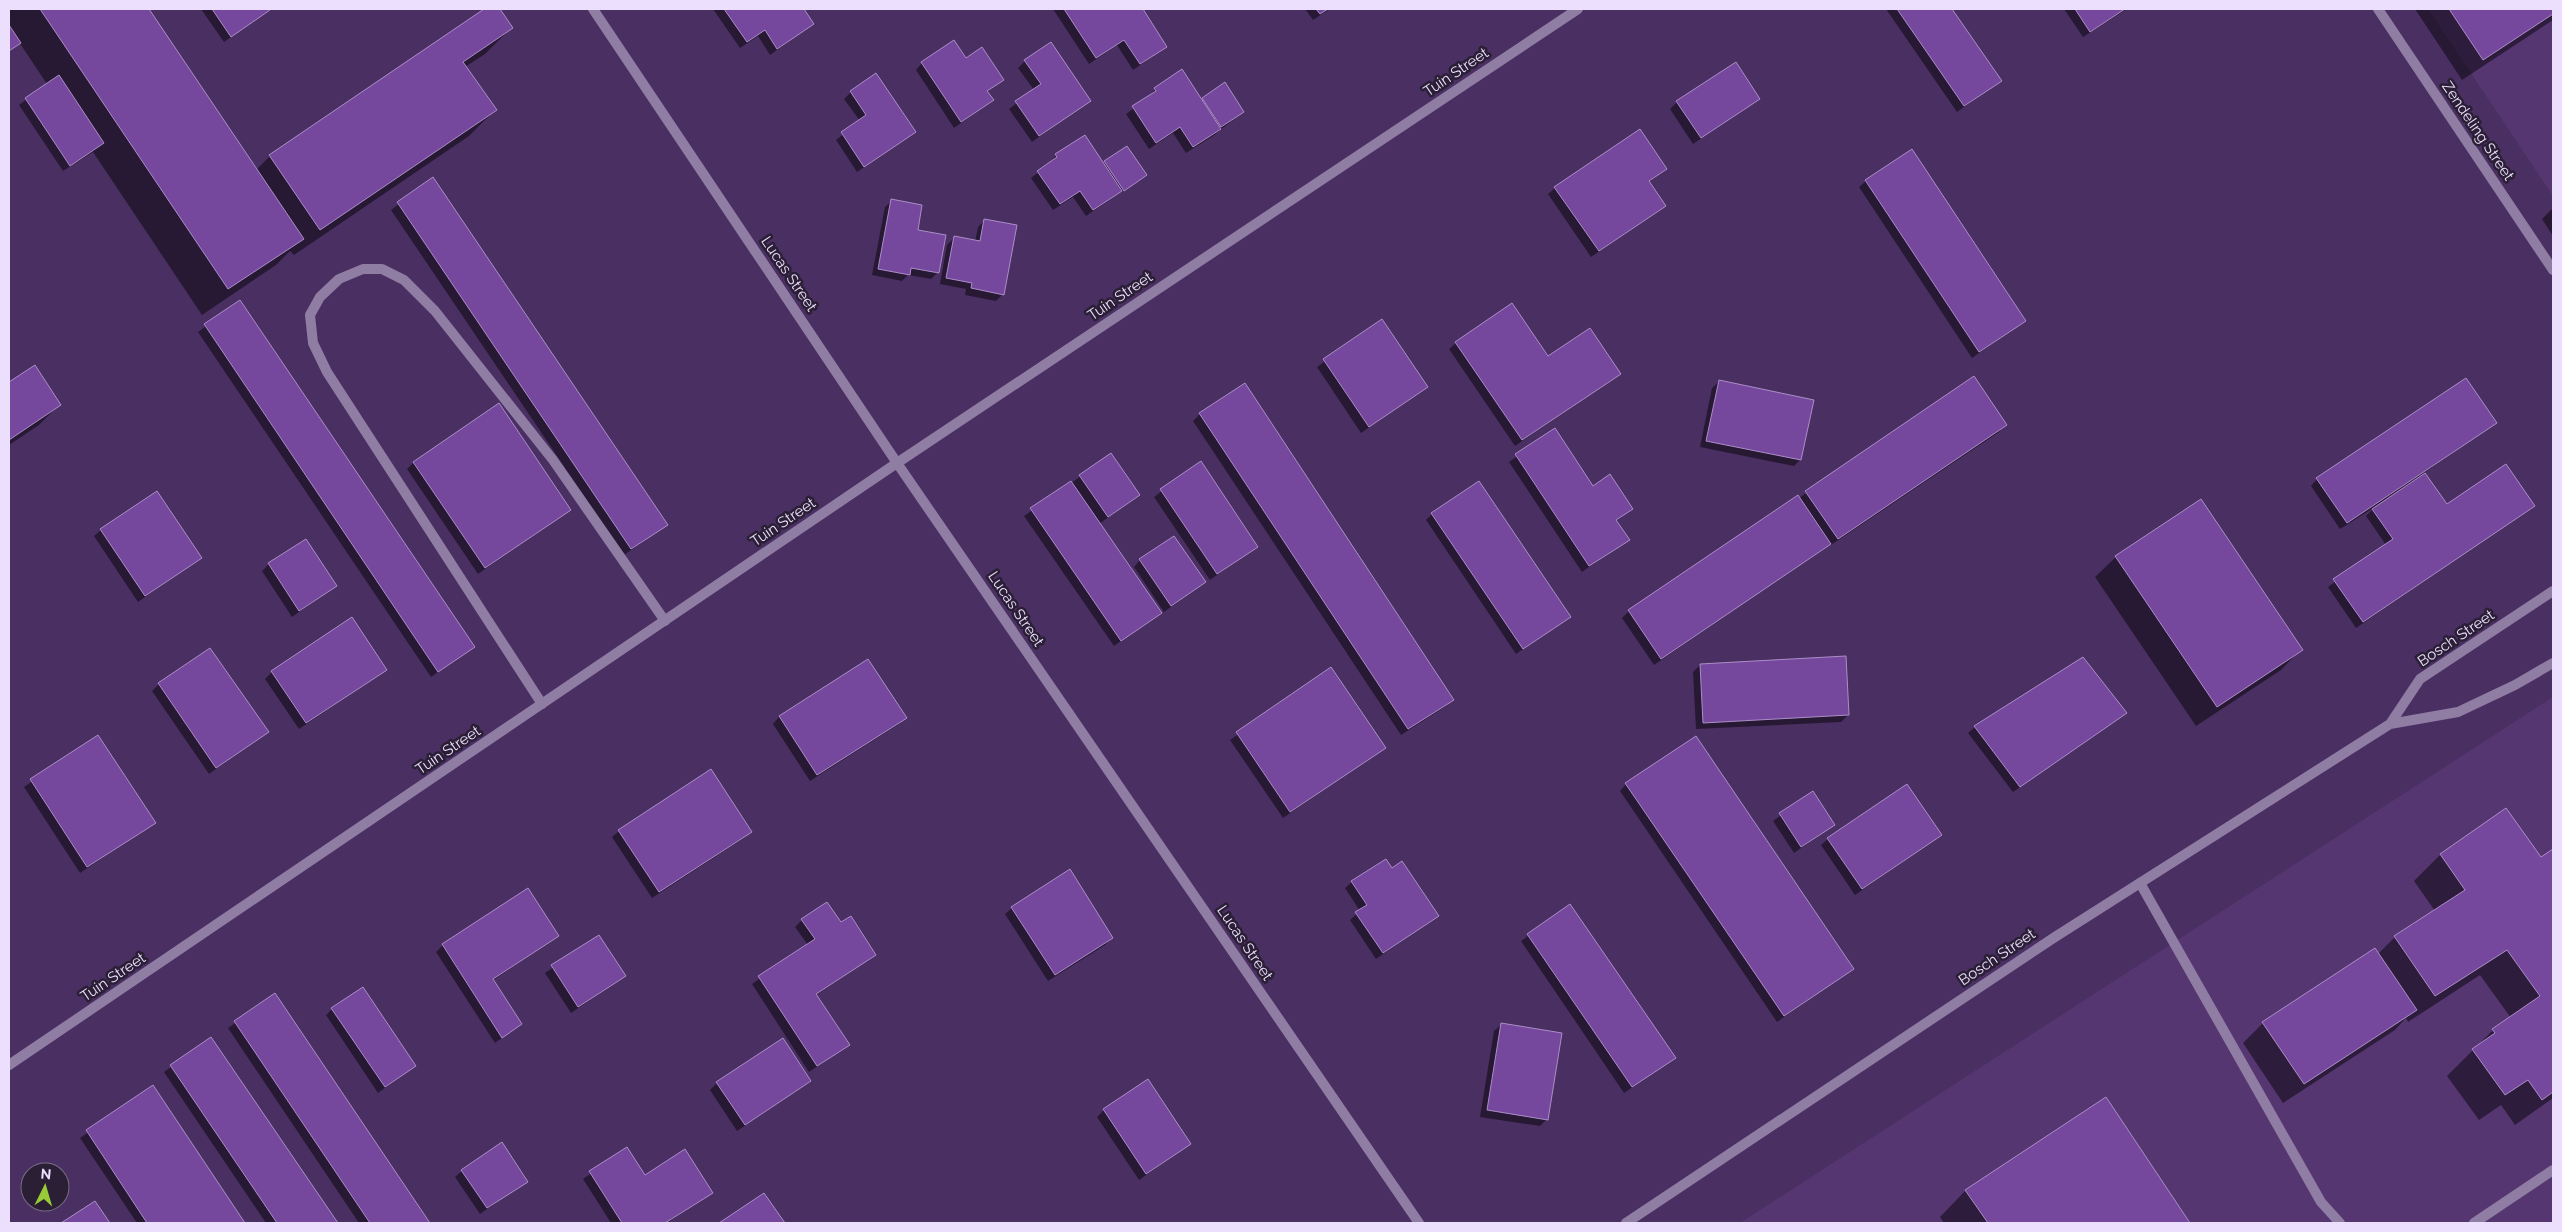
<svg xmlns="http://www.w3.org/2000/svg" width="2562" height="1232" font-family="Raleway,sans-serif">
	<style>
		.built { fill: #553670 }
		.shadow { fill: #0007 }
		.building { fill: #76489d; stroke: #ab8ec8 }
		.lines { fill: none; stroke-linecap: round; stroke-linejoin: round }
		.service { stroke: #907da4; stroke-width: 10 }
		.minor { stroke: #907da4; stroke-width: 10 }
		.tertiary { stroke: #907da4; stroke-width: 10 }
		.labels { text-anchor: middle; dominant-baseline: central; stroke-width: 5; stroke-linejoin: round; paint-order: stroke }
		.street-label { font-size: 15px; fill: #ecdefd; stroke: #2a1f35 }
	</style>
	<rect width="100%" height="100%" fill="#4a2f62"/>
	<!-- built -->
	<path class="built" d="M2428,9h125v187z
		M2553,697v526h-813z"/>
	<!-- shadow -->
	<path class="shadow" d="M9,9h138l109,161 14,-14 217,-147h11l13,19 -26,26 -20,13 30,43 -26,26 -175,119 -4,-4 -14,14 -74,50 -109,-163 -30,19 -44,-66 28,-21 -28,-42 -10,10z
		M201,9h67l1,1 -45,32z
		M713,9h89l10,15 -42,31 -12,-19 -18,12z
		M1053,9h88l25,38 -33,23 -16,-25 -28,19z
		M1305,9h25l-17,11z
		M1886,9h65l49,72 -43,31z
		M2064,9h63l-44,28z
		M2415,9h138v11l-91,60z
		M966,59l36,21 -15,12 6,8 -39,28 -38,-58 6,-7z
		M1025,61l64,40 -57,41 -23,-33 25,-19 -16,-22z
		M1155,89l46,12 2,-2 40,13 -30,24 -27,17 -13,-20 -24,16 -23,-35 23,-17z
		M851,92l64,40 -58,40 -21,-32 24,-19 -16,-22z
		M1759,99l-66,45 -23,-35 7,-7z
		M1056,155l47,9 2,-2 40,13 -59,41 -13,-19 -20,13 -22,-32 19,-15z
		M1666,169l-17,13 16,24 -74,51 -43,-63 7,-6z
		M433,179l233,346 -42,30 -233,-345z
		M1866,181l158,140 -52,37 -113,-171z
		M892,201l24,30 22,41 -7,7 -23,-4 -6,6 -30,-6 13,-68z
		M2553,208v28l-11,-17z
		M985,220l18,74 -7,7 -31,-6 1,-6 -26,-5 7,-39 7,-7 21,4 3,-15z
		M240,301l233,346 -42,30 -233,-345z
		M1382,321l45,66 -66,46 -44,-66z
		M1456,343l91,14 73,17 -105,72 -66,-97z
		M34,367l25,38 -20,20 -30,20v-62z
		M1973,378l32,47 -6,7 -168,113 -1,-2 -176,122 -32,-47 7,-7 170,-113z
		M1719,382l81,78 -6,6 -94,-19 12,-59z
		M1200,414l252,285 -6,7 -45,29 -208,-314z
		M2495,423l-71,50 22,33h87l-177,122 -28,-41 58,-42 -20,-29 9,-9 -35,22 -29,-43 6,-7z
		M1555,430l38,58 38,21 -15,12 12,18 -46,33 -73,-110z
		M1111,455l28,40 -40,29 62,88 -47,34 -90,-130z
		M413,463l157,47 -92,64 -71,-105z
		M1200,463l57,83 -47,34 -56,-83z
		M1432,514l137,103 -53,37 -90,-134z
		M101,530l99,28 -62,44 -44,-66z
		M2116,557l185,92 -20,21 -85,56 -101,-149z
		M1140,560l64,22 -40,30 -30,-45z
		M269,564l67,22 -44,31 -30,-46z
		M868,660l37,58 -6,6 -89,57 -37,-57 6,-7z
		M1700,665l148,50 -7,7 -145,7 -3,-57z
		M1331,669l53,79 -101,70 -53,-78z
		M386,670l-87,59 -34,-50 7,-7z
		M159,684l108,48 -58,42 -57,-83z
		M2125,713l-112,79 -45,-59 7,-6z
		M98,737l56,86 -74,50 -56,-86z
		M1626,784l226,185 -75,53 -157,-231z
		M1813,793l21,32 -40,28 -21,-32z
		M2505,810l35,49 13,-8v247l-38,27 -14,-20 -22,15 -32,-44 46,-46 18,-12 -31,-43 -72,47 -2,-4 -11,12 -112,73 -40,-60 20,-20 115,-69 17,-17 40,-26 -21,-30 26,-26z
		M619,831h131l-6,7 -92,60 -40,-61z
		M1941,835l-86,60 -34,-50 7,-6z
		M1392,869l45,47 -61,43 -26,-39 10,-9 -15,-23 7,-6z
		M528,890l30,46 -66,45 29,43 -26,19 -59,-91 7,-7z
		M1570,906l104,152 -50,35 -103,-152z
		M1012,908l100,30 -7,7 -57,36 -43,-67z
		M802,920l38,4 34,31 -58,40 32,50 -39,27 -57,-88 56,-39 -13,-18z
		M599,936l26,40 -54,37 -26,-40z
		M275,995l154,228h-70l-131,-195z
		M332,1009l82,57 -36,27 -52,-78z
		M1501,1025l46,94 -7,7 -60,-9 14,-86z
		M211,1039l125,184h-70l-102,-151z
		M810,1081l-73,50 -27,-41 7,-7z
		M153,1087l90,136h-106l-57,-85z
		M2105,1099l84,124h-245l-4,-6 26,-27z
		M1104,1110l86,34 -51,36 -42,-63z
		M627,1149l17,28 67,16 -44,30h-56l-28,-44z
		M462,1171l65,10 -47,33 -25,-37z
		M764,1195l19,28h-62z"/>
	<!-- building -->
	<path class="building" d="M40,9h109l155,230 -76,50z
		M212,9h58v1l-39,27z
		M484,9h16l13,19 -50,34 34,48 -177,120 -51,-75z
		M724,9h80l10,15 -37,25 -12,-19 -18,12z
		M1064,9h79l24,38 -27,17 -16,-24 -28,18z
		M1316,9h12l-8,5z
		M1897,9h55l50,72 -38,25z
		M2075,9h50l-35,23z
		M2449,9h104v5l-70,46z
		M9,25l12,18 -12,8z
		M954,40l12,18 16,-11 22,33 -17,11 7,9 -33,22 -40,-60z
		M1051,42l40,59 -52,35 -24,-35 26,-17 -17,-24z
		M1736,62l24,37 -59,39 -25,-37z
		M1182,69l39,60 -28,18 -13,-20 -24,16 -24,-37 24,-15 -2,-3z
		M876,73l40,59 -52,35 -23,-35 25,-17 -16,-24z
		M59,75l45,68 -34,23 -45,-68z
		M1225,82l19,30 -23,15 -19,-29z
		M1640,129l27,40 -18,12 17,25 -67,45 -45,-64z
		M1085,135l37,56 -29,19 -13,-19 -20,13 -23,-33 20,-14 -2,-3z
		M1127,146l20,29 -23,16 -20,-30z
		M1912,149l114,172 -47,31 -114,-172z
		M433,177l235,348 -37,24 -234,-347z
		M891,199l31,6 -4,25 28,5 -7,38 -28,-5 -1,7 -32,-6z
		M984,219l33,6 -13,70 -33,-7 1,-5 -26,-5 8,-42 26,5z
		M240,300l235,347 -37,25 -234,-348z
		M1512,303l36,53 42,-28 31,46 -99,66 -67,-98z
		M1382,319l46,68 -59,40 -46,-68z
		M35,365l26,40 -52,35v-58z
		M1974,376l33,49 -169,114 -33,-48z
		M2466,378l31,45 -150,100 -31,-45z
		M1719,380l95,20 -13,60 -95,-19z
		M1245,383l209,317 -46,29 -209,-316z
		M499,403l72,107 -86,58 -72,-106z
		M1555,428l38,58 17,-12 23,35 -17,11 14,20 -41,26 -74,-112z
		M1111,453l29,42 -32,22 -29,-42z
		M1201,461l57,86 -41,27 -57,-85z
		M2506,464l29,42 -172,116 -30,-43 60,-40 -21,-30 53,-36 22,31z
		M1071,481l91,132 -41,28 -91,-133z
		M1479,481l92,136 -48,32 -92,-136z
		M157,491l45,67 -57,38 -45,-67z
		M1798,495l33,49 -170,115 -33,-49z
		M2201,499l102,151 -86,57 -102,-151z
		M1174,536l32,46 -35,24 -32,-47z
		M306,539l31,47 -38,25 -31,-48z
		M352,617l35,53 -81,53 -35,-52z
		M210,648l59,84 -53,36 -58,-85z
		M1846,656l3,59 -146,8 -3,-59z
		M2083,657l44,56 -107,74 -46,-61z
		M868,659l39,59 -90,57 -38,-59z
		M1331,667l55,81 -96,64 -54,-80z
		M98,735l58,88 -69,44 -57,-88z
		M1696,736l158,233 -70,47 -159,-233z
		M711,769l41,63 -93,60 -41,-62z
		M1907,784l35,51 -80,54 -35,-51z
		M1813,791l22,34 -34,22 -22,-34z
		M2506,808l35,49 12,-8v243l-11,8 -14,-20 -23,15 -33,-46 23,-16 -3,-4 48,-33 -33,-46 -72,46 -41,-60 71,-46 -25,-36z
		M1386,859l6,9 10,-7 37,55 -56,37 -28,-41 12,-7 -16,-24z
		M1070,869l43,69 -58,37 -44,-68z
		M528,888l31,48 -66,43 29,45 -20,14 -60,-94z
		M827,902l14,20 10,-6 25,39 -60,39 34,51 -33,21 -59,-90 57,-37 -14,-20z
		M1570,904l106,154 -44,29 -105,-153z
		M599,935l27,41 -48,31 -27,-42z
		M2375,948l42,62 -113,74 -42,-62z
		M363,987l53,79 -31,21 -54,-79z
		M275,993l155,230h-60l-136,-202z
		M1501,1023l61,10 -14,87 -61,-10z
		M211,1037l127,186h-61l-107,-158z
		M783,1038l28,43 -66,44 -29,-43z
		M1148,1079l43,65 -45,30 -43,-65z
		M153,1085l92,138h-98l-61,-93z
		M2106,1097l84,126h-202l-23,-33z
		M502,1142l26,40 -41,26 -26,-38z
		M627,1147l18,28 40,-26 28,44 -48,30h-43l-33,-52z
		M764,1193l21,30h-66z
		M95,1201l15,22h-49z"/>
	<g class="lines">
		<!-- service -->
		<path class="service" d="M542,704l-215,-332 -14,-29 -3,-28 10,-18 19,-18 24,-10h19l22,11 31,31 118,149 112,161
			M2140,883l181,319 19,21
			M2474,1223l79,-53"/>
		<!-- minor -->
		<path class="minor" d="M593,9l304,454 522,760
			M2378,9l175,261
			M9,1065l888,-602 681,-454"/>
		<!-- tertiary -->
		<path class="tertiary" d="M2390,724l30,-45 133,-88
			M1626,1223l429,-286 335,-213 68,-12 57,-27 38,-22"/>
	</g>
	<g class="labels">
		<!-- street labels -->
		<g class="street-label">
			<text transform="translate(1456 72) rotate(-34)">Tuin Street</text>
			<text transform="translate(2478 131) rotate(56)">Zendeling Street</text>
			<text transform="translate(789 274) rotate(56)">Lucas Street</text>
			<text transform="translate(1120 296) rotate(-34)">Tuin Street</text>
			<text transform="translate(783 522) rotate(-34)">Tuin Street</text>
			<text transform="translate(1016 609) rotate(56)">Lucas Street</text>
			<text transform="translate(2456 638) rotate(-34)">Bosch Street</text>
			<text transform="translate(448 750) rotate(-34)">Tuin Street</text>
			<text transform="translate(1245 943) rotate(56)">Lucas Street</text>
			<text transform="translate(1997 957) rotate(-34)">Bosch Street</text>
			<text transform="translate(113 977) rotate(-34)">Tuin Street</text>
		</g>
	</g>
	<!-- border -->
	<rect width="2562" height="1232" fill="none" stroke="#ecdefd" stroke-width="20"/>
	<!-- north arrow -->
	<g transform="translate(45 1187) rotate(5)"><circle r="24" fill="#2a1f35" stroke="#786b85"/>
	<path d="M0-4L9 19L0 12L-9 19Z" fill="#98cb36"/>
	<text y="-8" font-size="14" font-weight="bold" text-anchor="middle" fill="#ecdefd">N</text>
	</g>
</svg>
